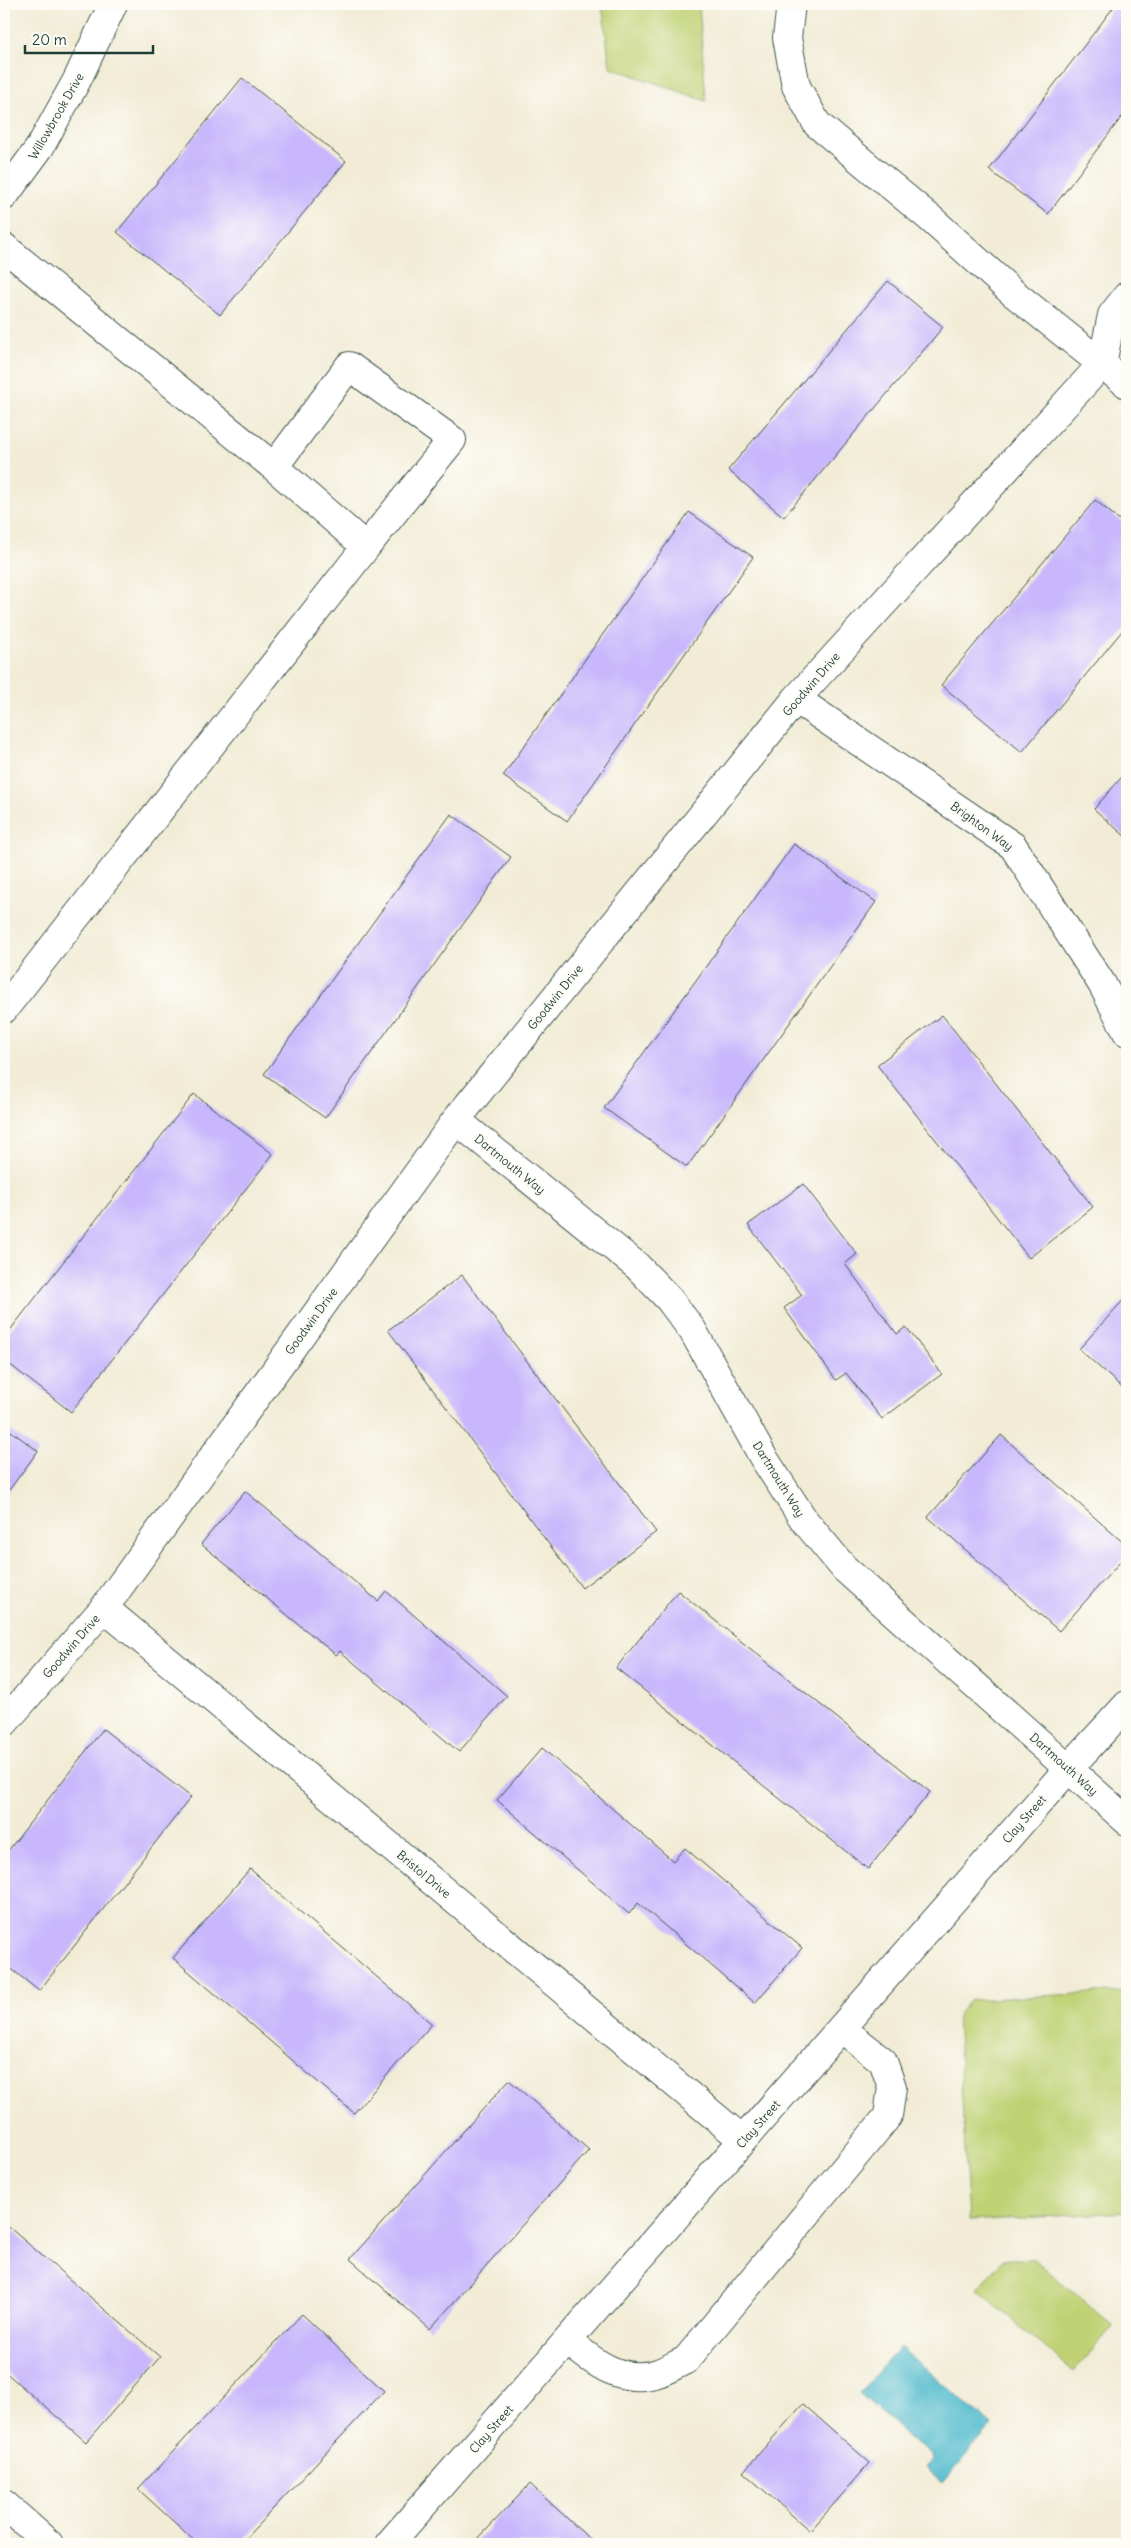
<svg xmlns="http://www.w3.org/2000/svg" width="1131" height="2548" font-family="Delius,sans-serif">
	<style>
		.green { fill: #bfd173; stroke: #6f8754 }
		.water { fill: #50bacc; stroke: #387c80 }
		.building { fill: #c8b7fc }
		.lines { fill: none; stroke-linecap: round; stroke-linejoin: round }
		.minor-casing { stroke: #3f574c; stroke-width: 30 }
		.minor { stroke: #fff; stroke-width: 28 }
		.labels { text-anchor: middle; dominant-baseline: central; stroke-width: 5; stroke-linejoin: round; paint-order: stroke }
		.street-label { font-size: 12px; fill: #1f3d34; stroke: #fdfcf7 }
	</style>
	<rect width="100%" height="100%" fill="#fdfcf7"/>
	<filter id="ink" filterUnits="userSpaceOnUse"><feTurbulence type="fractalNoise" baseFrequency=".02" numOctaves="2"/><feDisplacementMap in="SourceGraphic" scale="10" xChannelSelector="R" yChannelSelector="G"/><feConvolveMatrix kernelMatrix="1 2 1 2 8 2 1 2 1" color-interpolation-filters="sRGB"/></filter>
	<filter id="wash" filterUnits="userSpaceOnUse"><feTurbulence type="fractalNoise" baseFrequency=".0096" numOctaves="4" result="noise"/><feDisplacementMap in="SourceGraphic" scale="20" xChannelSelector="R" yChannelSelector="G"/><feGaussianBlur stdDeviation="1.12" result="paint"/><feColorMatrix in="noise" values="0 0 0 0 0 0 0 0 0 0 0 0 0 0 0 0 0 1.4 0 .05"/><feComposite in="paint" operator="in"/></filter>
	<g filter="url(#wash)">
		<rect width="100%" height="100%" fill="#f2ecd6"/>
		<!-- green -->
		<path class="green" d="M602,4h97l7,97 -96,-34z
			M1127,1991v221l-158,9 -12,-206 13,-15z
			M1003,2259h31l79,67 -39,46 -97,-82z"/>
		<!-- water -->
		<path class="water" d="M900,2347l92,79 -50,57 -17,-15 8,-10 -74,-65z"/>
		<g id="blocks">
			<!-- building -->
			<path class="building" d="M1116,4h11v106l-79,104 -59,-44z
				M242,78l104,83 -126,154 -103,-83z
				M888,281l55,46 -159,190 -56,-47z
				M1095,500l32,26v99l-105,127 -81,-67z
				M689,512l64,45 -186,264 -64,-45z
				M1127,771v67l-33,-29z
				M451,814l60,43 -186,261 -61,-44z
				M794,844l82,58 -189,265 -83,-59z
				M942,1015l151,192 -64,51 -152,-193z
				M194,1094l79,60 -202,258 -67,-52v-22z
				M803,1184l54,70 -12,10 52,70 9,-7 36,47 -60,45 -36,-46 -10,7 -52,-72 18,-13 -54,-70z
				M462,1275l194,257 -74,56 -194,-258z
				M1127,1296v96l-48,-43z
				M4,1426l34,25 -34,46z
				M1001,1435l126,111v8l-68,77 -131,-114z
				M245,1491l133,110 8,-10 121,105 -48,56 -119,-101 -4,4 -135,-111z
				M678,1591l252,201 -62,77 -252,-201z
				M103,1729l88,68 -152,194 -35,-28v-107z
				M542,1748l131,113 12,-13 117,100 -47,55 -117,-100 -9,11 -132,-114z
				M250,1869l182,155 -78,89 -181,-155z
				M509,2080l80,70 -159,179 -80,-70z
				M4,2223l156,134 -74,85 -82,-71z
				M302,2314l82,77 -144,153h-42l-60,-55z
				M803,2404l67,59 -60,68 -67,-59z
				M530,2484l65,60h-122z"/>
		</g>
	</g>
	<g filter="url(#ink)">
		<use href="#blocks" fill-opacity="0" stroke="#3f574c" stroke-width="1"/>
		<g class="lines">
			<defs>
				<path id="minor" d="M791,4l-4,34 9,48 21,38 114,95 81,73 115,92
					M4,196l36,-49 37,-67 36,-76
					M4,247l270,220 92,80 -362,462
					M274,467l75,-101 103,74 -86,107
					M796,699l217,147 89,138 25,48
					M456,1120l181,146 32,33 24,32 70,126 41,63 40,48 283,253
					M104,1608l639,532
					M4,1723l100,-115 352,-488 340,-421 306,-335 10,-49 15,-19
					M568,2341c25,21 54,44 90,32 9,-3 19,-9 28,-13l202,-244 4,-29 -9,-26 -42,-33
					M4,2504l45,40
					M389,2544l679,-775 59,-64"/>
			</defs>
			<!-- minor casing -->
			<use href="#minor" class="minor-casing"/>
			<!-- minor -->
			<use href="#minor" class="minor"/>
		</g>
	</g>
	<g class="labels">
		<!-- street labels -->
		<g class="street-label">
			<text transform="translate(56 116) rotate(-60)">Willowbrook Drive</text>
			<text transform="translate(811 684) rotate(-49)">Goodwin Drive</text>
			<text transform="translate(982 826) rotate(36)">Brighton Way</text>
			<text transform="translate(555 997) rotate(-51)">Goodwin Drive</text>
			<text transform="translate(510 1164) rotate(39)">Dartmouth Way</text>
			<text transform="translate(311 1321) rotate(-54)">Goodwin Drive</text>
			<text transform="translate(779 1479) rotate(58)">Dartmouth Way</text>
			<text transform="translate(71 1646) rotate(-49)">Goodwin Drive</text>
			<text transform="translate(1064 1764) rotate(42)">Dartmouth Way</text>
			<text transform="translate(1024 1819) rotate(-49)">Clay Street</text>
			<text transform="translate(424 1874) rotate(40)">Bristol Drive</text>
			<text transform="translate(758 2124) rotate(-49)">Clay Street</text>
			<text transform="translate(491 2429) rotate(-49)">Clay Street</text>
		</g>
	</g>
	<!-- margin -->
	<rect width="1131" height="2548" fill="none" stroke="#fdfcf7" stroke-width="20"/>
	<!-- scale -->
	<path d="M25 45v8h128v-8" fill="none" stroke="#1f3d34" stroke-width="2.5"/>
	<text x="32" y="45" font-size="15" fill="#1f3d34" stroke="#fdfcf7" stroke-width="4" paint-order="stroke">20 m</text>
</svg>
